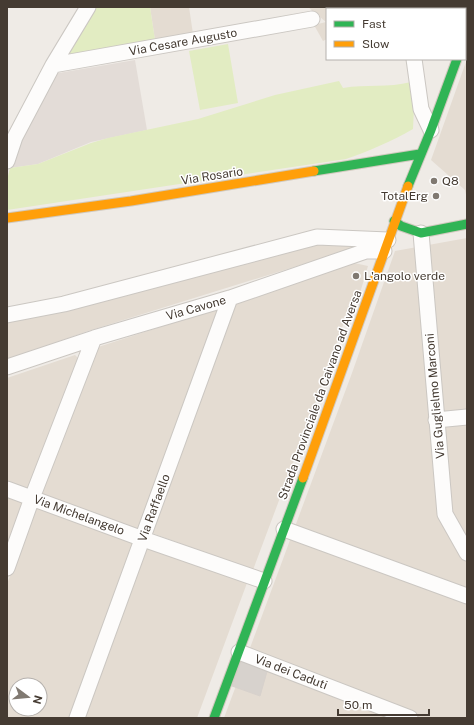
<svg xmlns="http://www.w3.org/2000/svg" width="474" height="725" font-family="'Public Sans',sans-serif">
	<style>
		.residential { fill: #e4dcd2; fill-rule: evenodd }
		.industrial { fill: #e3dcd7 }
		.green { fill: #e2ecc2 }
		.building { fill: #d7d2cd; stroke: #d7d1cc }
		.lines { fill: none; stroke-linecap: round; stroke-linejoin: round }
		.street-casing { stroke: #cbc7c2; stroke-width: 17 }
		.fast-casing { stroke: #d0c8bd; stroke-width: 11 }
		.slow-casing { stroke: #d0c8bd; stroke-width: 11 }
		.street { stroke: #fdfcfb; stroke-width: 15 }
		.fast { stroke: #30b455; stroke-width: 9 }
		.slow { stroke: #ff9f0a; stroke-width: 9 }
		.poi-dot { fill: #807971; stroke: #fff; stroke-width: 1.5 }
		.labels { text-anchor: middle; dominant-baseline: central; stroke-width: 3; stroke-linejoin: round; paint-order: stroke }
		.street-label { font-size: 12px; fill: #453b32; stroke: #fff }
		.poi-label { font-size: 12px; fill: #453b32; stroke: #fff; text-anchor: start }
	</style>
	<rect width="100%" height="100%" fill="#efebe6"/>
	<!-- residential -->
	<path class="residential" d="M150,7h39l4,27 -38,6z
		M308,7h45l2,2h-28v30l-4,2 -9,-16 12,-3z
		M467,59v140l-2,-9 -34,-30z
		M467,238v480h-243l128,-345 43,-122z
		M311,244h43l-5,6 -261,81 -81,29v-39z
		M354,263l14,3 -11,37 -6,-1 -30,86 -68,182 -101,-37 84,-231z
		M219,308l-79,225 -100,-38 55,-147z
		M75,355l4,4 -72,196v-177z
		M36,507l100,37 -64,174h-65v-134zM16,685h24v24h-24z
		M148,546l99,37 -50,135h-113z"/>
	<!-- industrial -->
	<path class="industrial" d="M135,60l12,70 -56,12 -53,22 -28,4 8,-30 35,-64z"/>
	<!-- green -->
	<path class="green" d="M91,7h59l5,33 -91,16z
		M228,44l10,59 -38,7 -11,-59z
		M339,81l4,7c23,-4 45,0 68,-6l3,26 -1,21c-21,12 -44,22 -67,30l-339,51 1,-34 2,-8 28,-4 53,-21 17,-5 90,-19 77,-24z"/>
	<!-- building -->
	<path class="building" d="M423,7h28l-1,2h-27z
		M242,657l26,11 -8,28 -28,-10z"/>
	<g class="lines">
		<defs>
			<path id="street" d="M408,7v2
				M414,59l7,50 10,21
				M53,65l259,-46
				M7,161l8,-24 38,-72 35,-58
				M421,233l24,281 22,39
				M7,315l57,-11 253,-67 71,3
				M7,367l87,-29 136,-40 136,-47h18
				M436,420l31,-3
				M7,489l136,50 121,42
				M284,529l183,67
				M7,568l25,-70 62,-160
				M239,652l171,66
				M77,718l153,-420"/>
			<path id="fast" d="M314,171l106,-17
				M408,186l23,-56 26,-71
				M394,221l7,5 20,7 46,-9
				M214,718l89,-240"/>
			<path id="slow" d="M465,37l2,-6
				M7,218l124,-17 183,-30
				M303,478l105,-292"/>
		</defs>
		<!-- street casing -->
		<use href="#street" class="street-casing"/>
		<!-- fast casing -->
		<use href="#fast" class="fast-casing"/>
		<!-- slow casing -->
		<use href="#slow" class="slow-casing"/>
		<!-- street -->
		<use href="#street" class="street"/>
		<!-- fast -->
		<use href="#fast" class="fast"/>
		<!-- slow -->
		<use href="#slow" class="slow"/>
	</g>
	<!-- markers -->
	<g class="poi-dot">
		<circle cx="434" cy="181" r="4"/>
		<circle cx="436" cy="196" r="4"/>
		<circle cx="356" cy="276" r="4"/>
	</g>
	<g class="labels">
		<!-- street labels -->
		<g class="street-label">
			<text transform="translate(183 42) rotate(-10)">Via Cesare Augusto</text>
			<text transform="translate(212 176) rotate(-9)">Via Rosario</text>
			<text transform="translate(196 308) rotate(-16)">Via Cavone</text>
			<text transform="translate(320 395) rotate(-70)">Strada Provinciale da Caivano ad Aversa</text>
			<text transform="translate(435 396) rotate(-95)">Via Guglielmo Marconi</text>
			<text transform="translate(154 508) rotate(-70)">Via Raffaello</text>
			<text transform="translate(79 515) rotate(20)">Via Michelangelo</text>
			<text transform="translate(291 672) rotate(21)">Via dei Caduti</text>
		</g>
		<!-- poi labels -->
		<g class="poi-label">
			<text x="442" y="181">Q8</text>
			<text x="428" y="196" text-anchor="end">TotalErg</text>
			<text x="364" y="276">L'angolo verde</text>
		</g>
	</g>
	<!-- border -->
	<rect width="474" height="725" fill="none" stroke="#453b32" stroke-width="16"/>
	<!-- legend -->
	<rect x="326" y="8" width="140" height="52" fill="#ffffff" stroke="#b5b1ad"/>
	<rect x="334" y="21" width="20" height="6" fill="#30b455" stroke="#b5b1ad"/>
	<text x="362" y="28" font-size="12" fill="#453b32">Fast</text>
	<rect x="334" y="41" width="20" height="6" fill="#ff9f0a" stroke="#b5b1ad"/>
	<text x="362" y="48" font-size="12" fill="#453b32">Slow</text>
	<!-- north arrow -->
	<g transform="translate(28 697) rotate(106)"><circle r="19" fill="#ffffff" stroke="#b5b1ad"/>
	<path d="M0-3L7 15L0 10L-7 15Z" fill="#807971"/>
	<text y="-6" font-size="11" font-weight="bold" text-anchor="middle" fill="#453b32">N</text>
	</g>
	<!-- scale -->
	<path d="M338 709v6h91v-6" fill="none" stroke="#453b32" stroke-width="2"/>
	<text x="344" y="709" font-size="12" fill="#453b32" stroke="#ffffff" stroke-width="3" paint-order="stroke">50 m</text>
</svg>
